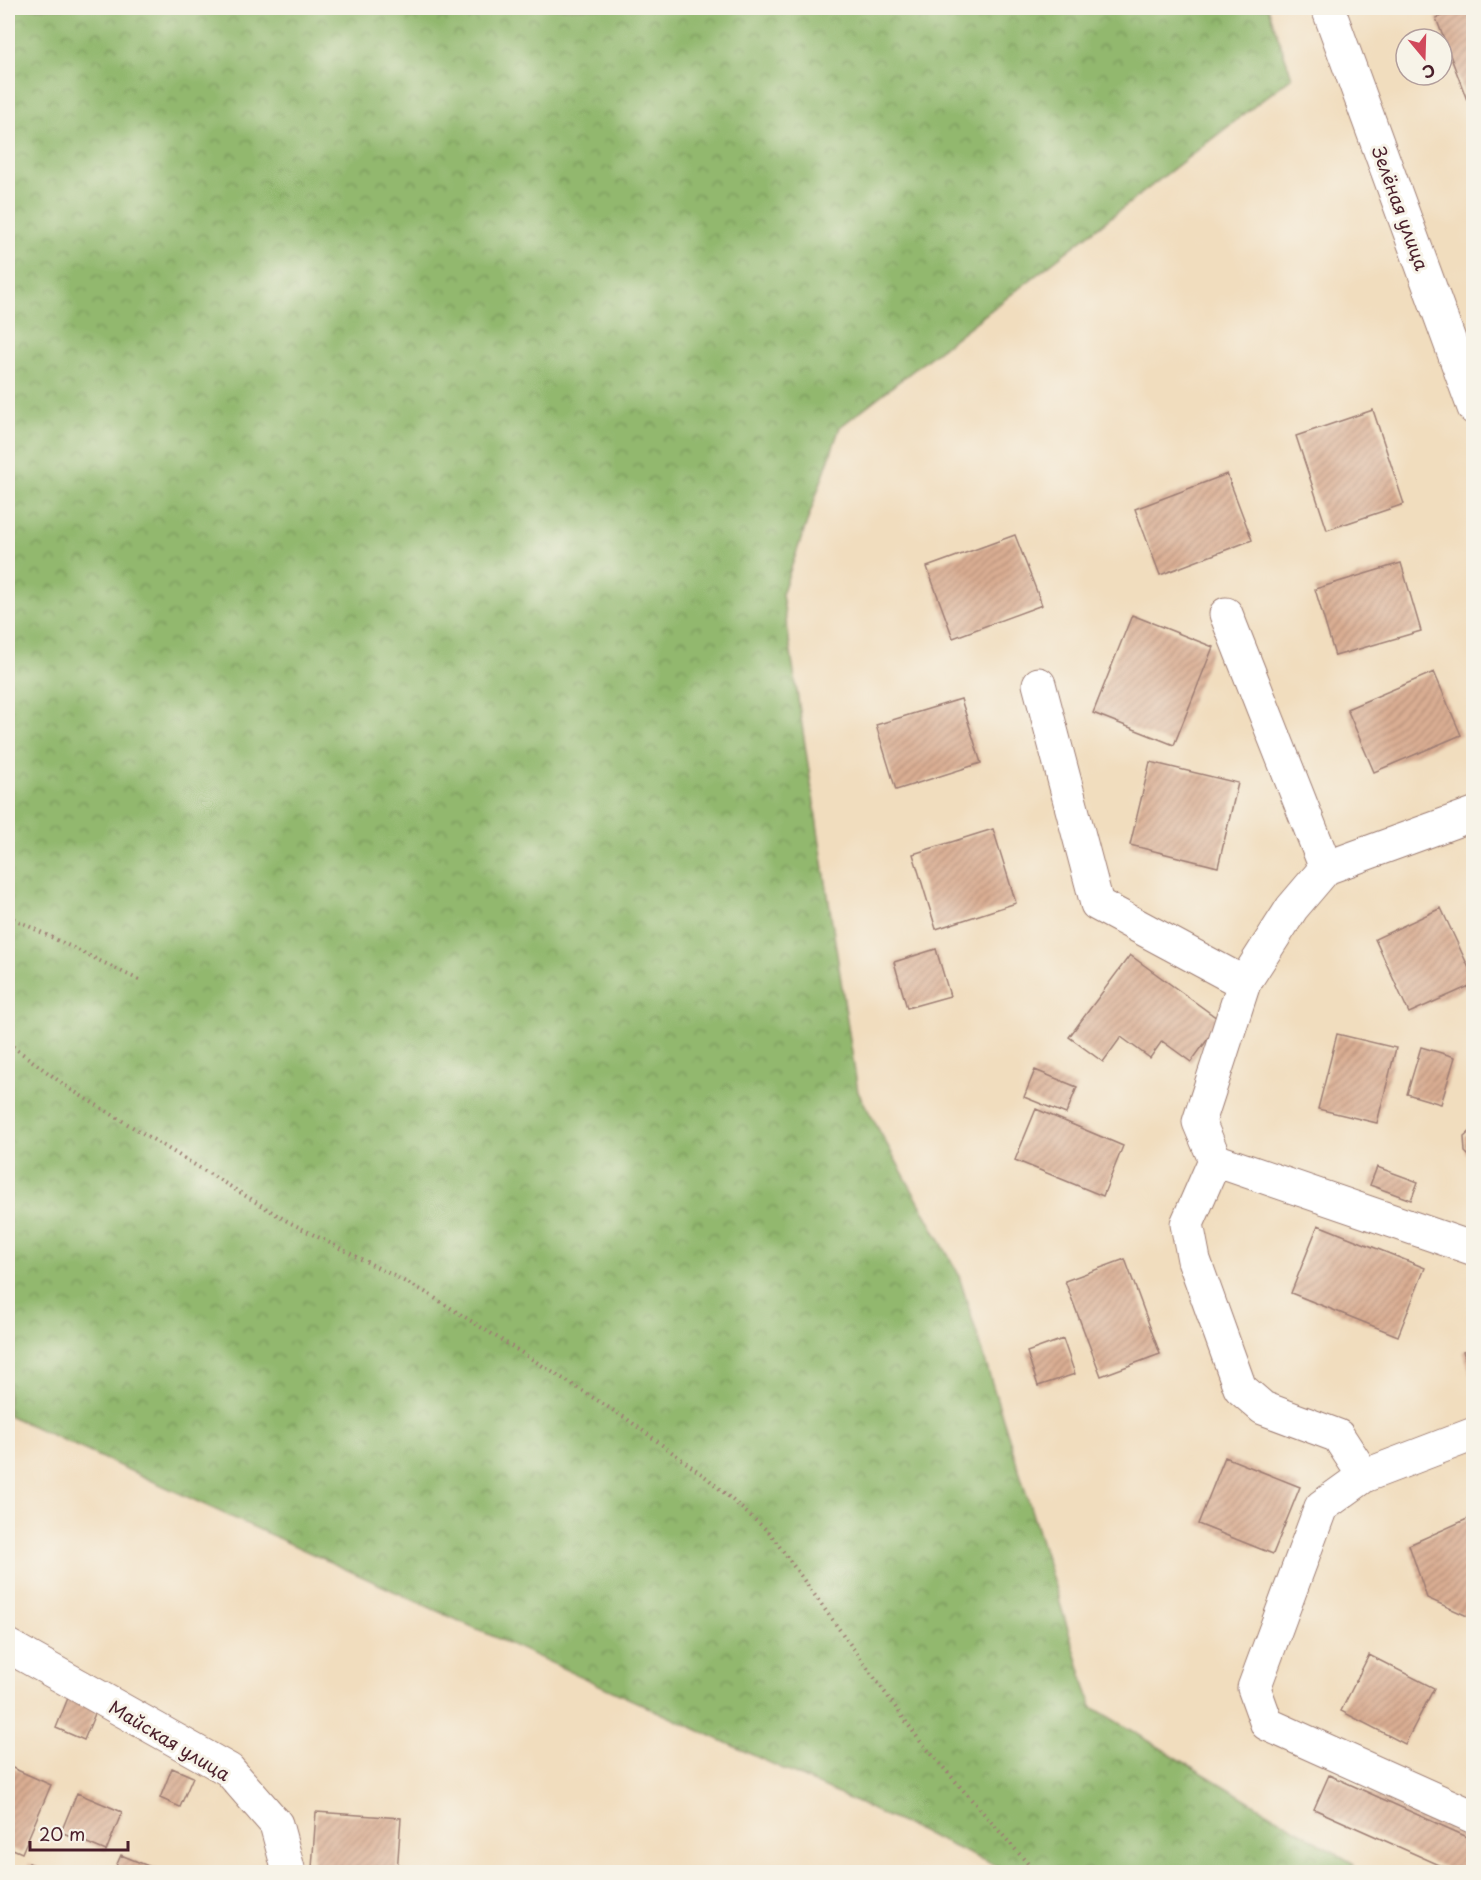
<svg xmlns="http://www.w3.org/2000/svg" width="1481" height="1880" font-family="'Playpen Sans',sans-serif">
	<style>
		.forest { fill: url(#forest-crowns); stroke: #6e6c4c; stroke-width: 1.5 }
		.building { fill: url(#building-hatch) }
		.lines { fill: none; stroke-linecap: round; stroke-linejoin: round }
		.minor-casing { stroke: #9e7e74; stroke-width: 35 }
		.path { stroke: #9e7e74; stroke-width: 4; stroke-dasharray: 1.5 4.5; stroke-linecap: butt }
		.minor { stroke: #fff; stroke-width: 33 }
		.labels { text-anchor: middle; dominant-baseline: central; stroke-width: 6; stroke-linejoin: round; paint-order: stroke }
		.street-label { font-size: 18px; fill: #4a1f2b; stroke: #f7f3e8 }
	</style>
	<defs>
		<pattern id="forest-crowns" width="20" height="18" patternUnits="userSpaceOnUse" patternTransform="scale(1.5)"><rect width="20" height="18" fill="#92b86e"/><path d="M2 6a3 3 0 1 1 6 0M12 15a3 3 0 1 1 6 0" fill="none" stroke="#79955b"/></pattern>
		<pattern id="building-hatch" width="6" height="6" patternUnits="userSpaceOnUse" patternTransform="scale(1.5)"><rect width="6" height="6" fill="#daae93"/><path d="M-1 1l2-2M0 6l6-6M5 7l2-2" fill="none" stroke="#b38d78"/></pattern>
	</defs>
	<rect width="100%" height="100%" fill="#f7f3e8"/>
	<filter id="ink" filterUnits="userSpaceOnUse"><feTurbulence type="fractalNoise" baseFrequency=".0167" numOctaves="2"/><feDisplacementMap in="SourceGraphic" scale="12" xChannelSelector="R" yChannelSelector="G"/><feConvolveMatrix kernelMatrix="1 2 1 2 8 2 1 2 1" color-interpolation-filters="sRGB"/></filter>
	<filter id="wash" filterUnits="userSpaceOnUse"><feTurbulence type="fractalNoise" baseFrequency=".008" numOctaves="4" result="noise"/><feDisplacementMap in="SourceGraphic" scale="24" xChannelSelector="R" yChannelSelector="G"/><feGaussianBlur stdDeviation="1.35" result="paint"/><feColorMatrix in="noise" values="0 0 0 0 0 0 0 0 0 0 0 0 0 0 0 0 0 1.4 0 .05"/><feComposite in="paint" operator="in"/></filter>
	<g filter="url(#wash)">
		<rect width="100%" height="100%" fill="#f1ddbe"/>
		<!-- forest -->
		<path class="forest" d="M8,8h1260l24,69 -452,350 -58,167 76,498 100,181 134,434 262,157 -6,8h-339l-1001,-457z"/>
		<g id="blocks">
			<!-- building -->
			<path class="building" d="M1463,8h11v90l-7,2 -31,-82z
				M1373,410l31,94 -77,26 -31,-94z
				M1227,474l25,66 -92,35 -25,-66z
				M1015,535l27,70 -89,33 -26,-71z
				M1401,563l20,68 -86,25 -20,-67z
				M1132,615l81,32 -39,98 -81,-32z
				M1434,672l27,63 -87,37 -27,-63z
				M961,699l20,64 -85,27 -20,-65z
				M1150,762l88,21 -20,84 -88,-22z
				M993,829l23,74 -80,26 -23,-75z
				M1441,908l33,71v5l-65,29 -34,-74z
				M936,949l14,47 -43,12 -13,-46z
				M1130,955l91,66 -30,41 -29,-21 -12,17 -29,-21 -18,25 -34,-25z
				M1337,1034l59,14 -19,75 -59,-14z
				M1421,1047l34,10 -14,47 -34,-10z
				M1035,1070l42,17 -11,27 -42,-17z
				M1036,1109l87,37 -20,50 -88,-36z
				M1474,1128v33l-9,-9 -1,-15z
				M1377,1167l41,15 -7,18 -41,-15z
				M1318,1225l107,43 -27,68 -107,-43z
				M1125,1259l35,95 -59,22 -36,-95z
				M1063,1339l12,35 -37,12 -11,-34z
				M1474,1348v33h-1l-10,-30z
				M1225,1457l75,30 -27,67 -75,-30z
				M1474,1516v103l-47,-21 -18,-53z
				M1369,1655l65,33 -29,56 -64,-33z
				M70,1693l29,11 -15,36 -28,-12z
				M8,1766l43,19 -29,68 -14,-6z
				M172,1768l21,9 -13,30 -20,-9z
				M1329,1775l145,65v32h-19l-141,-63z
				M77,1793l45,19 -16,39 -45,-19z
				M316,1812l85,6 -4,54 -85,-4z
				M121,1855l42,17 -49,-1z
				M29,1863l15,7 -1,2 -17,-1z"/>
		</g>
	</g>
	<g filter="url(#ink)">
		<use href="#blocks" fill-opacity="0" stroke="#9e7e74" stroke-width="1.5"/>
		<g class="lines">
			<defs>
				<path id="minor" d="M1328,8l146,400
					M1226,614l100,254
					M1039,684l58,220 147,79
					M1215,1160l259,89
					M1474,1434l-110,42 -43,31 -67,181 13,36 207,93
					M1364,1476l-26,-40 -75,-28 -23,-20 -46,-128 -7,-36 28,-64 -16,-38 45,-139 48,-75 34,-40 148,-54
					M8,1646l221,124 47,54 13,48"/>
			</defs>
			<!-- minor casing -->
			<use href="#minor" class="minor-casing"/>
			<!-- path -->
			<path class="path" d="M8,916l131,64
				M8,1043l62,46 217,132 138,71 202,127 80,59 62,54 151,209 110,125 8,6"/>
			<!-- minor -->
			<use href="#minor" class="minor"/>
		</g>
	</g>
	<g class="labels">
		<!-- street labels -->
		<g class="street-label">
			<text transform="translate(1401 208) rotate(70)">Зелёная улица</text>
			<text transform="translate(170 1740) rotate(31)">Майская улица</text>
		</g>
	</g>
	<!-- margin -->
	<rect width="1481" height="1880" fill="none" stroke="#f7f3e8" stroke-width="30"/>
	<!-- north arrow -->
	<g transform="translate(1424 57) rotate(161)"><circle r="28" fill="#f7f3e8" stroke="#b29e9c" stroke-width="1.5"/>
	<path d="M0-4.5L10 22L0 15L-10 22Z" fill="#d1495b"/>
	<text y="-9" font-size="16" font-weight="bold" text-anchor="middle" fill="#4a1f2b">С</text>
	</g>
	<!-- scale -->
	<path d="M30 1841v9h98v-9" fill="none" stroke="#4a1f2b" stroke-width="3"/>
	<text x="39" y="1841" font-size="18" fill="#4a1f2b" stroke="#f7f3e8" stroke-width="4.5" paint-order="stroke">20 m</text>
</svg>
